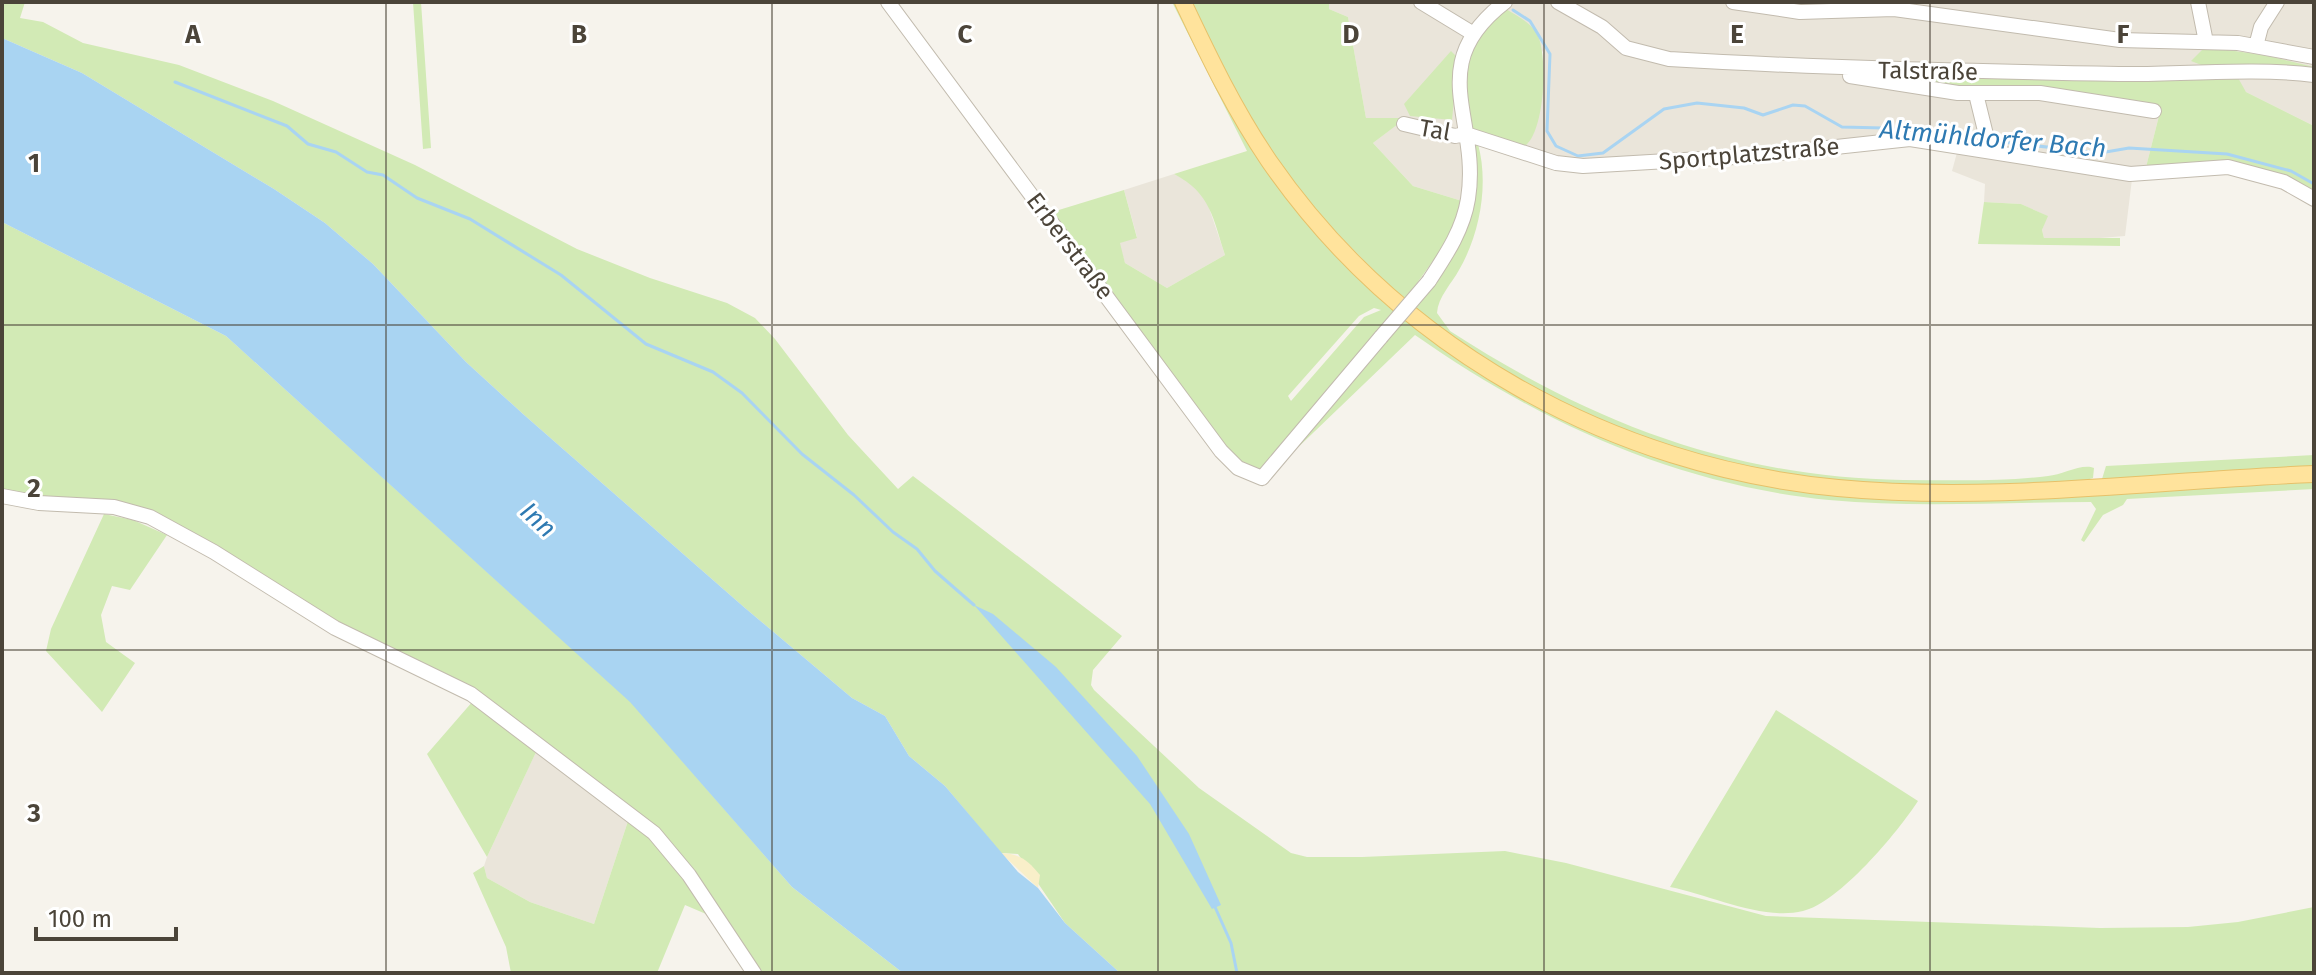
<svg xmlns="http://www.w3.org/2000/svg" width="2316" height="975" font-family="'Fira Sans',sans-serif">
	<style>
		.residential { fill: #eae5da }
		.green { fill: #d2eab5; fill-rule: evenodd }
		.sand { fill: #f9efc9 }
		.water { fill: #a9d4f2 }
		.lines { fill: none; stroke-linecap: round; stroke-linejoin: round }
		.stream { stroke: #a9d4f2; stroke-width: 3 }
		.minor-casing { stroke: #c2bbae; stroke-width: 16 }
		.major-casing { stroke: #e6c16a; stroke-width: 18 }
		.minor { stroke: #fff; stroke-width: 14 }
		.major { stroke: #ffe39c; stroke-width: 16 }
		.minor-bridge-casing { stroke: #c2bbae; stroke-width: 16; stroke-linecap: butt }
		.minor-bridge { stroke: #fff; stroke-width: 14 }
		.grid { fill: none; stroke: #4b4439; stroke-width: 2; stroke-opacity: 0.55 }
		.labels { text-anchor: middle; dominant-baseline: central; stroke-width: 6; stroke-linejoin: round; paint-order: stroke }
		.street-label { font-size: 24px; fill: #4b4439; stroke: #fff }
		.water-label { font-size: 26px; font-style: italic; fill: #2e7ab2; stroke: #fff }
		.grid-label { font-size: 26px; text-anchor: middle; font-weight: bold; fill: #4b4439; stroke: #fff; stroke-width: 6; stroke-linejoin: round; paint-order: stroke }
	</style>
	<rect width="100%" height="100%" fill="#f6f3ec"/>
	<!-- residential -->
	<path class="residential" d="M1329,2h985v124l-68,-34 -7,-7 -78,23 -16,63 -13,8 -7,57 -64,5 -17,-3 -2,-8 5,-14 -26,-12 -37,-2 1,-18 -33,-13 6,-22 -39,-6 -302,28 -96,-24 22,-58v-38l-76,72 -5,78 -49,-15 -40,-43 31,-24 -38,-1 -18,-101 -19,-8z
		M1174,174l16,8 16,17 19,56 -58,33 -42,-25 -6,-20 18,-6 -13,-47z
		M541,741l90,71 -37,112 -64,-22 -43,-24 -3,-12 3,-9z"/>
	<!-- green -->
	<path class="green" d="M2,2h23l-5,16 23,4 40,21 96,22 94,36 142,64 162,84 73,29 77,25 28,15 20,21 73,96 50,54 15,-13 209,160 -29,34 -2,15 3,5 105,98 92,65 16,4h55l143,-6 61,12 200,53 334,12 88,-1 50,-5 76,-15v66h-1194l-55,-50 -47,-69 -17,-1 -56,-67 -36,-30 -24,-40 -33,-18 -107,-90 -222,-194 -57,-52 -93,-98 -48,-41 -51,-34 -192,-116 -80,-35z
		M413,2h8l10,146 -8,1z
		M1172,2h4l68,132 194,210 47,33 59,33 82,36 60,20 97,22 531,-8v9l-187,10 -4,6 -20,10 -19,27 -3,-2 15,-31 -5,-7c-87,0 -176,6 -262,-2 -153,-15 -290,-78 -414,-165l-152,146 -3,-11 -12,-1 -25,-22 -174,-234 75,-23 13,48 -17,5 5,20 42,25 58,-33c-12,-36 -14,-62 -51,-81l73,-23zM1374,308l7,2 -17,7 -73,84 -3,-5 71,-80z
		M1189,2h140v7l19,8 18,101h40l-33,25 40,43 49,15 -11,35 -47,65 -93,-94 -59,-83z
		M1506,9c10,6 23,13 30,23 13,20 9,100 -11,114l-51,-15 -7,-8 -5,-39 14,-51z
		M2205,47l59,8 50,12v5l-97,-1 -26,-10z
		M1451,51l7,7 -6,62 -42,-4 -6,-12z
		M1851,72l100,4v4l12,1v-3l274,-2 9,16 68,34v69l-65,-26 -104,2 16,-63 -80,-15 -103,-3z
		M1478,144c11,40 2,90 -19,126 -7,13 -21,27 -22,43l13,18c142,92 282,146 453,149 48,0 97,2 145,-4 14,-1 34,-13 46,-8l-1,10c-35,12 -83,6 -121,7 -124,4 -246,-14 -362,-58 -69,-27 -137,-76 -197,-119l40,-55 21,-108z
		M1984,202l37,2 27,12 -6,14 2,8h76v8l-142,-2z
		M2,222l224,114 405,366 161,185 111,86h-148l-49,-59 -21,-9 -28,68h-146l-5,-26 -33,-74 11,-7 3,12 43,24 64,22 37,-112 -142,-109 -138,-67 -216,-122 -133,-16z
		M2314,455v12l-212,12 4,-13z
		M104,514l29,6 34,15 -37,55 -18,-4 -11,29 5,27 29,21 -33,49 -56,-61 5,-22z
		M473,701l64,49 -50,107 -60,-103z
		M1776,710l142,91c-20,31 -79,102 -115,110 -41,10 -92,-16 -133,-24z"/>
	<!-- sand -->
	<path class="sand" d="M1001,853c20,1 27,8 39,22l-2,13z"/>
	<!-- water -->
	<path class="water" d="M2,38l80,35 192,116 51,34 48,41 93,98 57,52 222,194 107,90 33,18 24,40 36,30 73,86 20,16 27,35 55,50h-217l-111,-86 -162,-185 -404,-366 -224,-114z
		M974,605l19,9 63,53 81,89 52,78 32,71 -9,4 -62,-105z"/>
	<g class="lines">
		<!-- stream -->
		<path class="stream" d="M1513,10l17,11 20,33 -3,77 9,15 22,10 25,-3 61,-44 33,-6 47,5 19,7 30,-10 12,1 37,21 83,2 56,10
			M175,82l112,44 21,18 28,8 31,20 16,3 34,23 53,21 91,56 85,69 67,28 29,21 60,61 52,41 39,37 24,17 18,22 39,34
			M1993,141l107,12 29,-5 98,6 64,17 23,13
			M1215,907l16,36 6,30"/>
		<defs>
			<path id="minor" d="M888,2l333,449 17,17 24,10 119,-141
				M1421,2l51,31
				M1558,2l44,25 24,21 43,11c150,9 300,12 450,15 65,1 131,-7 195,1
				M1733,2l67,10 94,-3 226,31 118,3 76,14
				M2198,2l8,40
				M2256,46l5,-19 16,-25
				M1850,76l108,17h82l114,18
				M1976,94l14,57
				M1404,124l51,12 11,-2 90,29 27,3 169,-10 158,-17 220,35 98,-7 56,15 30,17
				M1429,281c17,-26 34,-51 39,-82 13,-81 -46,-133 37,-197
				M2,496l37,7 75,4 36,10 64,35 121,76 136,66 183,139 35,42 65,98"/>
			<path id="major" d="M1183,2c26,55 52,109 86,159 130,188 343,306 569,327 157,15 319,-8 476,-14"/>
		</defs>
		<!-- minor casing -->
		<use href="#minor" class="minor-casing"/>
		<!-- major casing -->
		<use href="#major" class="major-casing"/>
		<!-- minor -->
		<use href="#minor" class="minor"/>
		<!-- major -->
		<use href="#major" class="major"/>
		<defs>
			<path id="minor-bridge" d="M1381,337l48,-56"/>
		</defs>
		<!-- minor-bridge casing -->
		<use href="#minor-bridge" class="minor-bridge-casing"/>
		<!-- minor-bridge -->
		<use href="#minor-bridge" class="minor-bridge"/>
	</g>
	<!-- grid -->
	<path class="grid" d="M386,2v971M772,2v971M1158,2v971M1544,2v971M1930,2v971M2,325h2312M2,650h2312"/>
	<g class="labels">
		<!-- street labels -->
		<g class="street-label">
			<text transform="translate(1928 71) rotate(1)">Talstraße</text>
			<text transform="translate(1435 130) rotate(10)">Tal</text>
			<text transform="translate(1749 154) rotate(-5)">Sportplatzstraße</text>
			<text transform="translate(1070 246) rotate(53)">Erberstraße</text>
		</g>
		<!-- water labels -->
		<g class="water-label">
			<text transform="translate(1993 139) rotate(5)">Altmühldorfer Bach</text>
			<text transform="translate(538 520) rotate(43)">Inn</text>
		</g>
	</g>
	<g class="grid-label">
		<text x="193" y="43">A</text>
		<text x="579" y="43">B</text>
		<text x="965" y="43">C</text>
		<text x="1351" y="43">D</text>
		<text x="1737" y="43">E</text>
		<text x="2123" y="43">F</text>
		<text x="34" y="172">1</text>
		<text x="34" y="497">2</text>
		<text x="34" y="822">3</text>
	</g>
	<!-- border -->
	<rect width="2316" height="975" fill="none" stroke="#4b4439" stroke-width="8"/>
	<!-- scale -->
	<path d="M36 927v12h140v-12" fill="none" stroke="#4b4439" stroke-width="4"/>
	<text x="48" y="927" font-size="24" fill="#4b4439" stroke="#ffffff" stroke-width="6" paint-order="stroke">100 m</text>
</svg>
